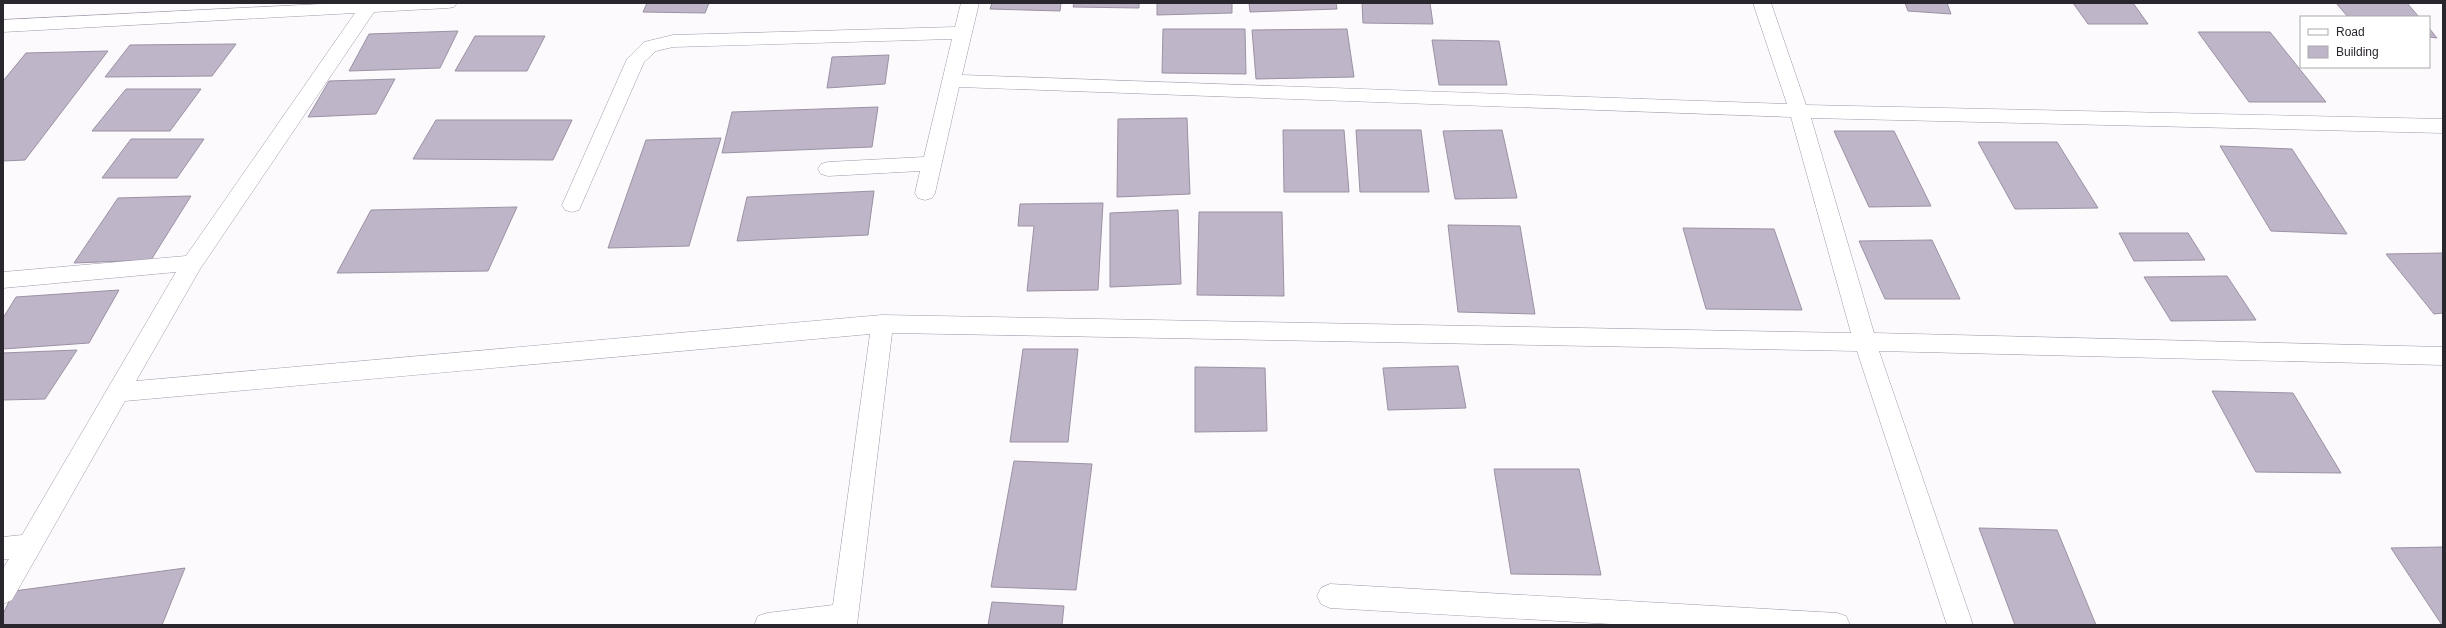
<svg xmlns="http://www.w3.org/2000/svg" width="2446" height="628" font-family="Helvetica,sans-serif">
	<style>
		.building { fill: #bfb5c8; stroke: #9b91a3 }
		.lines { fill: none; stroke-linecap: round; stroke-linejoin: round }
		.minor-casing { stroke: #a198a9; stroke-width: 1 }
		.minor { fill: #fff; fill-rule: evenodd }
	</style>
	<rect width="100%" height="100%" fill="#fcfafd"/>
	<!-- building -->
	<path class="building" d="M647,3h62l-4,10 -62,-1z
		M992,3h69l-1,8 -70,-2z
		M1074,3h65v5l-66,-1z
		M1157,3h75v10l-75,2z
		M1249,3h87l1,6 -87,3z
		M1362,3h68l3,21 -70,-1z
		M1905,3h42l4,11 -43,-3z
		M2073,3h60l15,21h-60z
		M2336,3h71l12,14h-71z
		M2429,28l8,10 -8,-1z
		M1163,29h82l1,45 -84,-1z
		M1347,29l7,48 -98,2 -4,-49z
		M458,31l-18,37 -91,3 20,-37z
		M2198,32h72l56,70h-77z
		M475,36h70l-18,35h-72z
		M1432,40l67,1 8,44h-68z
		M236,44l-24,32 -107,1 25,-32z
		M108,51l-83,109 -22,1v-80l23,-28z
		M889,55l-4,29 -58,4 5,-31z
		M395,79l-19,35 -68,3 21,-36z
		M126,89h75l-31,42h-78z
		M878,107l-6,40 -150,6 10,-41z
		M1187,118l3,76 -73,3 1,-78z
		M436,120h136l-19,40 -140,-1z
		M1283,130h61l5,62h-65z
		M1356,130h65l8,62h-69z
		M1502,130l15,68 -62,1 -12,-68z
		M1834,131h60l37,75 -62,1z
		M721,138l-32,108 -81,2 38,-108z
		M131,139h73l-27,39h-75z
		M1978,142h79l41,66 -83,1z
		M2220,146l72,3 55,85 -76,-3z
		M874,191l-6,44 -131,6 10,-44z
		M191,196l-40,64 -77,3 44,-65z
		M1103,203l-5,87 -71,1 7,-65h-16l2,-22z
		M517,207l-29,64 -151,2 34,-63z
		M1178,210l3,74 -71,3v-74z
		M1199,212h83l2,84 -87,-1z
		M1448,225l72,1 15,88 -77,-2z
		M1683,228l91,1 28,81 -96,-1z
		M2119,233h69l17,27 -71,1z
		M1932,240l28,59h-75l-26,-58z
		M2443,253v60l-9,1 -48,-60z
		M2227,276l29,44 -85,1 -27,-44z
		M119,290l-30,53 -86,6v-31l13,-21z
		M1023,349h55l-10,93h-58z
		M77,350l-32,49 -42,1v-47z
		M1458,366l8,42 -78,2 -5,-42z
		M1195,367l70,1 2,63 -72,1z
		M2212,391l81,2 48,80 -85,-1z
		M1014,461l78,3 -16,126 -85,-3z
		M1494,469h85l22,106 -90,-1z
		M1979,528l78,2 39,95h-81z
		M2443,547v78h-1l-51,-77z
		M185,568l-23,57h-159v-11l11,-23z
		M992,602l72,4 -2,19h-74z"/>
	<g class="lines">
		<defs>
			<path id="minor" d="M341,3h116l-3,4 -6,1 -74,4 -174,257 -64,112 746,-66 969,18 -60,-216 -832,-30 -24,106 -3,5 -7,2 -7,-2 -3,-5 5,-22 -92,5 -7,-2 -3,-5 3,-5 7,-2 96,-5 28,-118 -279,8 -17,4 -12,11 -65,148 -7,2 -7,-2 -3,-5 65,-146 17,-17 29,-7 282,-8 6,-24h18l-17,72 825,29 -34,-101h18l35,102 637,14v14l-632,-15 63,215 569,14v18l-564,-14 94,274h-26l-90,-274 -965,-18 -35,292h-103l4,-9 9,-3 66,-8 37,-271 -745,67 -113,199 -9,4v-36l6,-9h-6v-22l19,-2 154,-263 -173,16v-16l183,-16 169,-243 -352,19v-12z
				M1330,584l507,29 9,3 4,9h-221l-299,-17 -9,-4 -4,-8 4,-8z"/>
		</defs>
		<!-- minor casing -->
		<use href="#minor" class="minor-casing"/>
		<!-- minor -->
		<use href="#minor" class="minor"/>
	</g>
	<!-- border -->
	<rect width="2446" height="628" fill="none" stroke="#2a262d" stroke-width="8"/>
	<!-- legend -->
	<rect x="2300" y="16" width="130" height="52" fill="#ffffff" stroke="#aaa8ab"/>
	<rect x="2308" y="29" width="20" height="6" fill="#ffffff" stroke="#aaa8ab"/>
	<text x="2336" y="36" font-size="12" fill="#2a262d">Road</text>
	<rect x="2308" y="46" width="20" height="12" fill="#bfb5c8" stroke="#aaa8ab"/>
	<text x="2336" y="56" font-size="12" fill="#2a262d">Building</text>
</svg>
